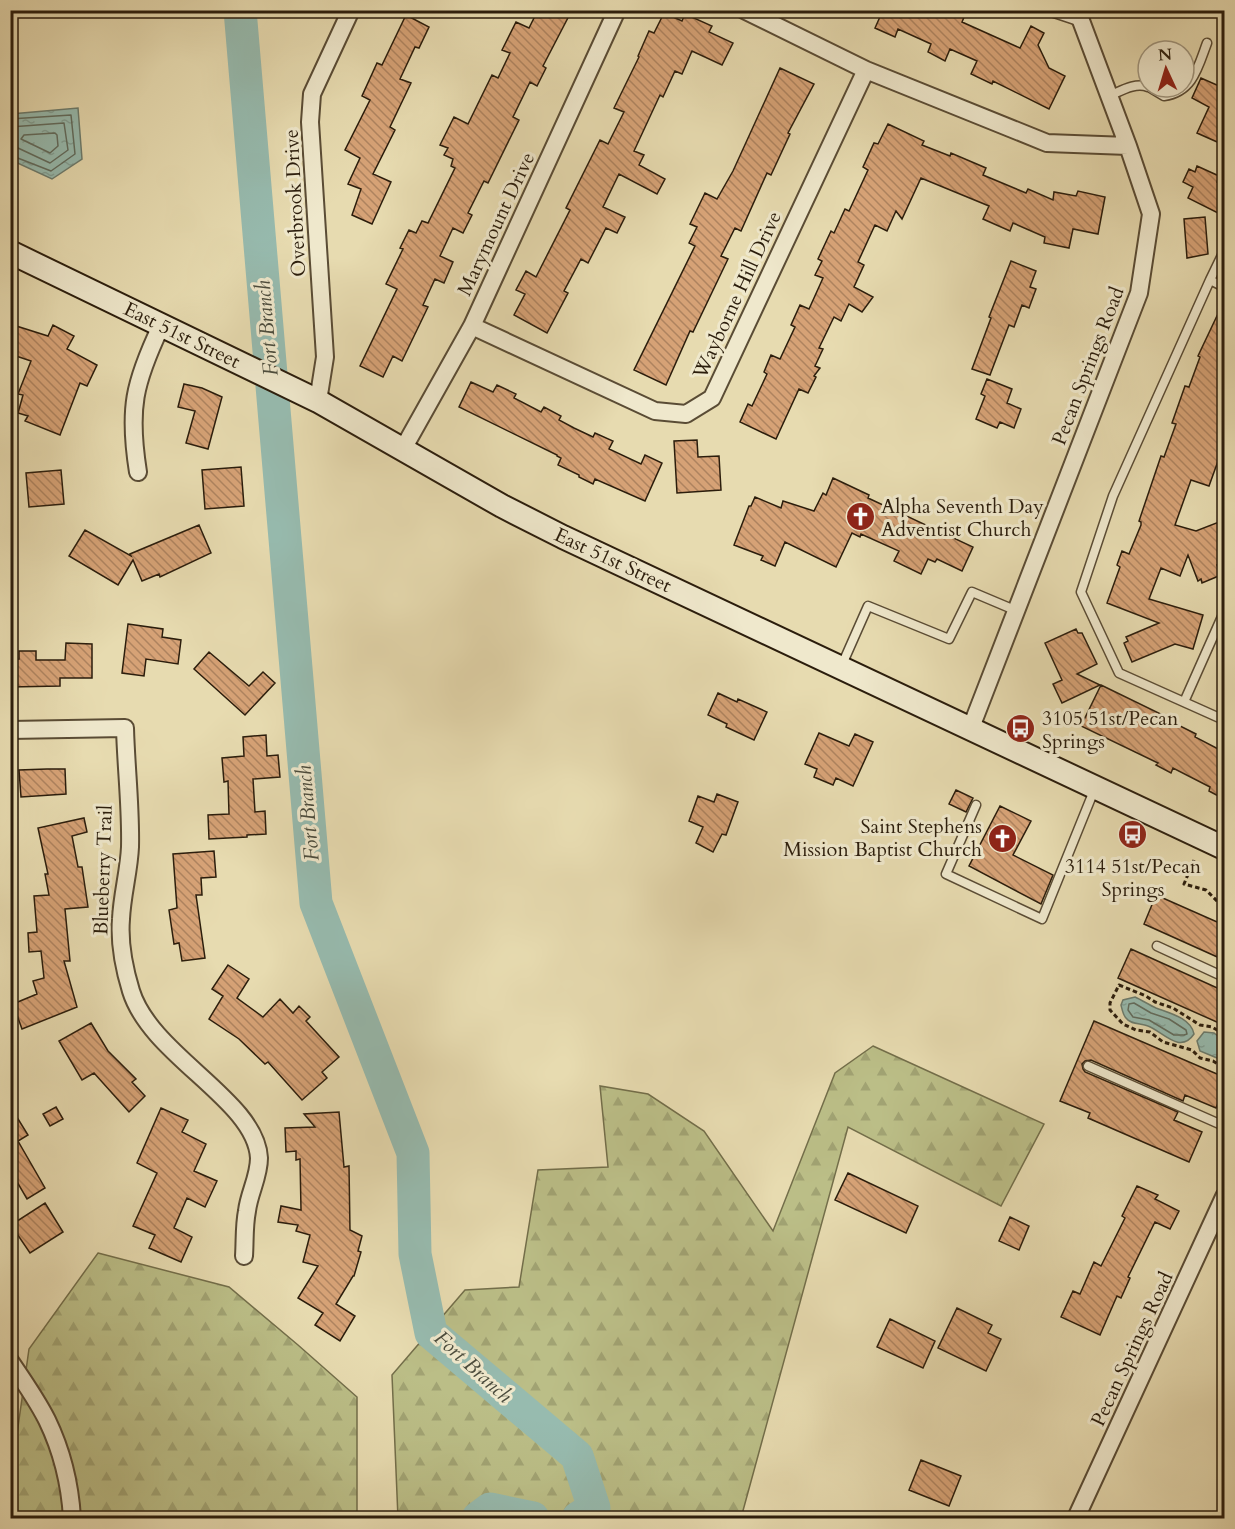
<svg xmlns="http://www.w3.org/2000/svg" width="1235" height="1529" font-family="Cardo,serif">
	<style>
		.forest { fill: url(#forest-firs); stroke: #736e4a; stroke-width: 1.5 }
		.water { fill: url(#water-ripples); stroke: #6c7c6e; stroke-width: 1.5 }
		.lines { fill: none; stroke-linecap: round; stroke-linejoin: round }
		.shore { stroke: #616c5e; stroke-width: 1.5 }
		.river { stroke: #97bbaf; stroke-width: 33 }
		.building { fill: url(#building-back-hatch); stroke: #2b1d0c; stroke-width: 1.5 }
		.service-casing { stroke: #5a4c35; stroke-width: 11 }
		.minor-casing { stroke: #5a4c35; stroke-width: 20 }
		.secondary-casing { stroke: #2b1d0c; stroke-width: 26 }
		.path { stroke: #2b1d0c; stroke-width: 3; stroke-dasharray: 4.5 3; stroke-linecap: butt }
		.service { stroke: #efe8cc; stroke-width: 8 }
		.minor { stroke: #efe8cc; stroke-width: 16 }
		.secondary { stroke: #efe8cc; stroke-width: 22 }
		.labels { text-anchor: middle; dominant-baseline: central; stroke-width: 6; stroke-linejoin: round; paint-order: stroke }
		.street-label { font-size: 20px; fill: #2b1d0c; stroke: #efe8cc }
		.poi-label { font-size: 20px; fill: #2b1d0c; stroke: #efe8cc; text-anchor: start }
		.water-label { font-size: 21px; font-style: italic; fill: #4b4c3d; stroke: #efe8cc }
	</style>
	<defs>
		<pattern id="forest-firs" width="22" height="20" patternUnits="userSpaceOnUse" patternTransform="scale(1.5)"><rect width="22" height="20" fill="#bbbe87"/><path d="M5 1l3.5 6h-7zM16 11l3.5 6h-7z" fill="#a1a373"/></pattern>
		<pattern id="water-ripples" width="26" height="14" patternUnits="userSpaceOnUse" patternTransform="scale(1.5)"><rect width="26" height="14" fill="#97bbaf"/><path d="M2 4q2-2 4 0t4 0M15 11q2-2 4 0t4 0" fill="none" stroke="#82a095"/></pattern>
		<pattern id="building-back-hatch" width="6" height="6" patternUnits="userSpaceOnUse" patternTransform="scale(1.5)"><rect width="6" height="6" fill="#d6a276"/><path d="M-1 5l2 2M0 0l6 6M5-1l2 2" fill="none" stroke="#ae835f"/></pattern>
	</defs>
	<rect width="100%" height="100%" fill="#e7dbb0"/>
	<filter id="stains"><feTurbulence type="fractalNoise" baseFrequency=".00333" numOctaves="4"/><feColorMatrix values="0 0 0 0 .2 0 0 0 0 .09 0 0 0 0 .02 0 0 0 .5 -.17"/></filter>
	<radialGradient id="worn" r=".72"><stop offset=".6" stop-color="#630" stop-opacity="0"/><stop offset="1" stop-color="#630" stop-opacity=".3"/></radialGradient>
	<!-- forest -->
	<path class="forest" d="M873,1046l171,78 -43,82 -153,-79 -107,391h-343l-6,-143 73,-85 54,-3 19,-117 70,-3 -8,-81 48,8 56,37 69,100 62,-158z
		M98,1253l131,34 69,58 59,52v121h-346l-1,-66 6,-11 13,-92z"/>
	<!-- water -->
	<path class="water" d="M78,108l4,51 -30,20 -41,-19v-46z
		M1135,997c7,3 14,8 21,11 13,5 35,10 38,26 -14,21 -32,-3 -46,-8 -7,-3 -17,-1 -22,-8 -3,-3 -4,-9 -5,-13l2,-5z
		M1204,1032l10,1 10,8v22l-7,-5 -17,-7 -3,-10z"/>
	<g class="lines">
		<!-- shore -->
		<path class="shore" d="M10,119l61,-4 4,39 -24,17 -41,-16
			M10,127l54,-4 4,27 -18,13 -32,-15 -8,-1
			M55,133l2,2 1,11 -8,7 -29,-14 3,-4z
			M1129,1004l5,-1 17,10 18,6 17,11 1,4 -3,1h-10l-25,-15 -16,-3 -5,-7z"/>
		<!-- river -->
		<path class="river" d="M240,10l76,893 97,250 2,101 16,79 146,123 17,52 -16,10
			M478,1518l12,-9 43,9"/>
	</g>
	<!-- building -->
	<path class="building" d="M538,10h34l-29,56 3,2 -9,18 -7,-4 -17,35 6,3 -31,63 -4,-2 -16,32 4,2 -9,18 -10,-5 -13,28 13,6 -9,21 -9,-4 -12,26 5,2 -26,54 -9,-5 -10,21 -23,-11 37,-77 -11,-5 17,-35 -3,-1 9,-18 7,3 6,-12 6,2 27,-55 -4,-2 2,-7 -9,-4 4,-7 -8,-3 14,-28 14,7 24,-49 6,3 12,-25 -8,-3 14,-28 13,6z
		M883,10h84l-5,12 58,26 11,-22 13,7 -6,12 11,23 16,8 -16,33 -56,-28 -1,3 -21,-10 6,-13 -27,-12 -5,12 -17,-9 3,-8 -33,-15 -3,8 -20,-9z
		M664,13l18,8 3,-7 27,12 -3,6 24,11 -11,22 -30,-14 -10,23 -7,-3 -12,26 -3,-2 -26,56 10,4 -5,10 26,14 -8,15 -38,-20 -16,33 22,10 -8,16 -11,-5 -18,35 -7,-4 -17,32 4,2 -21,40 -33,-18 11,-21 -9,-4 10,-19 10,6 34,-67 -4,-2 34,-68 8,4 16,-32 -10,-4 25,-51 -1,-1 11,-25 5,2z
		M406,15l23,12 -10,21 -4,-1 -15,32 11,4 -21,44 5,3 -22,44 18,8 -19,42 -20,-9 9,-26 -13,-5 12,-26 -15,-8 25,-50 -8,-4 15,-33 5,2z
		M780,68l34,16 -26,49 2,1 -19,41 -4,-2 -26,58 -6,-3 -14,28 7,3 -35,73 -3,-1 -24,54 -32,-15 61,-124 -6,-3 8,-16 -7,-3 15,-31 12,6 16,-28z
		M1224,73v72l-27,-12 12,-26 -17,-9 9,-20 18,8z
		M888,124l36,17 -2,4 28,11 1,-3 35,15 -3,7 43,18 2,-4 25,11 1,-8 22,4 2,-5 27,6 -7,37 -25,-5 -4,19 -25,-5 1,-6 -32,-14 -3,8 -27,-12 6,-13 -68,-28 -19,41 -6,-8 -9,20 -12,-6 -17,37 6,3 -10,22 19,10 -11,15 -13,-8 -8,17 -7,-4 -15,31 4,1 -8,17 5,2 -6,8 2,1 -8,16 -9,-4 -23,50 -36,-17 8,-18 4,2 15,-32 -3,-2 7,-17 9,4 15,-32 -4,-2 9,-20 9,4 14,-31 -8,-3 7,-14 -4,-2 13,-28 3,2 11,-24 4,2 19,-41 -5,-3 11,-24 4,1z
		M1197,166l22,10 -2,6 7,3v31l-36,-18 5,-11 -10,-5 6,-13 6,3z
		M1205,217l3,37 -21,4 -3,-39z
		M1011,261l25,10 -6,16 6,2 -7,19 -7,-3 -8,22 -5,-2 -19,50 -18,-6 19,-51 -2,-1z
		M1224,301v150l-2,-1 -13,36 -18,-6 -16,45 21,6 28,-11v43l-7,2 4,10 -19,8 -1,-4 -3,2 -10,-26 -8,21 -19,-8 -12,31 54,16 -10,34 -18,-5 -43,18 -8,-19 4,-2 -2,-4 33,-14 -52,-20 13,-36 -3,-2 5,-14 7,3 12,-29v-3l-2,-1 22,-65 3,1 12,-33 -4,-1 13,-37 4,1 11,-30 -2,-1z
		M10,324l38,12 5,-11 21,11 -7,13 30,16 -10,21 -7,-3 -20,52 -35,-14 3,-5 -10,-3 5,-18 -5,-1 13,-33 -21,-7z
		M987,379l25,10 -5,14 14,6 -7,19 -14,-6 -3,6 -21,-9 9,-23 -4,-2z
		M471,382l22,10 4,-7 19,9 -2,4 27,14 3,-5 17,9 -2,4 15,8 19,9 2,-4 18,8 -4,8 32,15 4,-9 17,8 -17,38 -50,-22 -2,5 -14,-7v-2l-21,-10 3,-7 -4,-2v-1l-98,-48z
		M184,384l18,4 20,9 -14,52 -22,-6 9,-32 -17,-4z
		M697,440l1,17 21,-1 2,34 -44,3 -3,-52z
		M241,467l3,39 -39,3 -3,-39z
		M61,470l3,34 -35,3 -3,-34z
		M833,478l36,17 -1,3 105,49 -11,24 -25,-12 -2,3 -7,-3 -7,15 -27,-13 5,-10 -38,-17 -1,3 -8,-4 -16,34 -51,-25 -10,24 -14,-6 2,-4 -29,-11 15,-39h2l4,-9 26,11 2,-7 31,10 9,-18 3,2z
		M199,525l12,28 -51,24 -1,-3 -17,7 -9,-21 -15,25 -49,-29 16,-26 46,26 -1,-2z
		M128,624l35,5 -1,8 19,3 -3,24 -32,-5 -2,17 -22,-3z
		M1076,629l2,4h4l15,31 -20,10 23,11 -38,18 -9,-19 9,-4 -17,-37z
		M66,643l26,1v34h-32v8l-50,1v-27l9,-1v-8h17v9h29z
		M209,652l40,34 14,-14 12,11 -30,32 -51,-46z
		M1101,685l68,33 -1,2 28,14 -1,3 29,15v47l-15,-8 1,-4 -37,-19 -2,5 -15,-8 2,-2 -77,-37z
		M718,693l19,9 1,-3 29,13 -13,28 -28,-13 1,-3 -19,-9z
		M819,733l30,13 6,-12 18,8 -20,44 -17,-8 -3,7 -19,-8 3,-8 -12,-5z
		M266,735l1,21 11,-1 2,22 -27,2 2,33 10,-1 1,23 -19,1v2l-38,2 -1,-24 21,-1 -1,-33 -4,1 -2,-24 22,-2 -1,-19z
		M47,769h18l1,25 -45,3 -2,-27z
		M956,790l17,8 -7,14 -17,-8z
		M717,794l21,8 -12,33 -4,-1 -9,18 -17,-9 7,-16 -14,-6 9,-25 16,6z
		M1000,806l31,15 -18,34 40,20 -12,29 -72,-38z
		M84,818l3,14 -15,4 6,31h4l6,40 -23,2 5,52h-6l13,46 -55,22 -9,-25 24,-10 -4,-13 11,-3 -3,-27 -12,1 -1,-19 9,-1 -3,-36 15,-1 -4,-21h3l-10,-46z
		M214,851l2,26 -15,1 1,17h-6l9,63 -23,3 -3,-18 -5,1 -5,-34 8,-2 -4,-54z
		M1156,895l68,30v35l-80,-36z
		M1131,949l93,42v20l-5,12 -101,-45z
		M228,965l21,14 -12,19 26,19 17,-18 13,14 6,-7 11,11 -4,4 33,36 -17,15 5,6 -25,22 -34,-38 -3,2 -26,-25 -30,-20 14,-23 -11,-7z
		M1094,1021l130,56v10l-8,21 -31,-13 -2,6 -92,-41 -6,1 -3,3 1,5 2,3 93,40 -4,8 28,12 -13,30 -101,-44 2,-5 -30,-12z
		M91,1023l17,28 28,28 -4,3 13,14 -16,16 -35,-39 -12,7 -23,-39z
		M10,1106l18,29 -10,6 27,47 -18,11 -11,-19 -6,3z
		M56,1107l7,12 -13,7 -7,-12z
		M161,1108l27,12 -6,12 24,12 -12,27 23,10 -12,26 -18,-9 -13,30 18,9 -11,25 -32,-14 6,-13 -22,-9 24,-53 -20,-10z
		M339,1112l5,55 5,-1 1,64 12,6 -4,15 3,1 -7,24h-1l-17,28 19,12 -15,25 -25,-16 8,-12 -25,-15 20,-32 -15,-4 7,-27 -14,-4 2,-6 -20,-3 3,-16 20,4 -1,-51 -4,1v-9l-10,1 -1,-24 30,-1 -11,-13z
		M848,1173l70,33 -12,27 -71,-33z
		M1137,1186l21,9 -3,4 24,12 -9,18 -15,-7 -27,55 2,1 -9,20 -4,-2 -17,39 -39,-18 12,-26 7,3 14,-32 7,4 24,-48 -3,-2z
		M45,1203l18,29 -33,21 -19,-28z
		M1010,1217l19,9 -10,24 -20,-9z
		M957,1308l35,17 -4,8 13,6 -15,32 -48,-23z
		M890,1319l45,22 -12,27 -46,-21z
		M921,1460l40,16 -12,30 -40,-16z"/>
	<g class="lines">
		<defs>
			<path id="service" d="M1045,10l36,12
				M1149,87l15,9c29,-4 34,-29 43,-53
				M1109,96c12,-5 26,-14 39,-9
				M1224,251l-14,29 -97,216 -32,96 38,81 105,47
				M1210,280l14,7
				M841,667l27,-61 81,33 23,-47 45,19
				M1184,702l40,-90
				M976,805l-30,69 96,45 53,-131
				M1157,946l67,31
				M1088,1066l136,60"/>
			<path id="minor" d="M744,10l122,60 181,73 81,3
				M472,326l183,85 31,3 26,-16 154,-328
				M318,401l7,-44 -15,-235 2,-28 39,-84
				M403,449l69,-123 145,-316
				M138,472c-10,-63 -4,-89 23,-146
				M10,730l115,-2c1,39 6,80 5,119 -1,24 -8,48 -9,72 -2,24 3,49 10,72 20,65 125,109 128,167 0,19 -10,35 -12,53 -3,15 -2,30 -3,45
				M970,730l169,-437 12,-79 -23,-68 -51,-136
				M10,1361c13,19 27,39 37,59 15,31 23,64 25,98
				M1076,1518l148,-321"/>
			<path id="secondary" d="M10,252l308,149 184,105 61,31 661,311"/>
		</defs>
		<!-- service casing -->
		<use href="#service" class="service-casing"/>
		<!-- minor casing -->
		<use href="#minor" class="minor-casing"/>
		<!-- secondary casing -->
		<use href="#secondary" class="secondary-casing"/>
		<!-- path -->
		<path class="path" d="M1194,860l-10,24 22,6 12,12 6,1
			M1224,1034l-12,-7 -12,-2 -27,-17 -18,-6 -9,-6 -27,-11 -9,18v7l13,14 13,6 14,2 13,10 29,8 8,8 13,3 11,7"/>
		<!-- service -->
		<use href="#service" class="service"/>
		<!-- minor -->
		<use href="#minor" class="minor"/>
		<!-- secondary -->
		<use href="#secondary" class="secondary"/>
	</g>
	<!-- icons -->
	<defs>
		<symbol id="church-disc" viewBox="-11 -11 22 22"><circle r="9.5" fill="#8f2418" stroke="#efe8cc"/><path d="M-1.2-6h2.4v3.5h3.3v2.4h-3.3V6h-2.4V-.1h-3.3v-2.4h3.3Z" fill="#fff"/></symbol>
		<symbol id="bus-disc" viewBox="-11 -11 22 22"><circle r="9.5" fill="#8f2418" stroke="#efe8cc"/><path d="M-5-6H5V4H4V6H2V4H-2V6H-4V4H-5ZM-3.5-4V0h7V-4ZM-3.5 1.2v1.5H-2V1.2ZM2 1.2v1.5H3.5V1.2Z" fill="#fff"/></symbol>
	</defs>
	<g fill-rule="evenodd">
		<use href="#church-disc" x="844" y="500" width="33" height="33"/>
		<use href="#bus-disc" x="1004" y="712" width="33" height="33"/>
		<use href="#bus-disc" x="1116" y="818" width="33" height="33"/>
		<use href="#church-disc" x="986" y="822" width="33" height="33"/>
	</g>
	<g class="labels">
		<!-- street labels -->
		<g class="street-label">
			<text transform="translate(295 203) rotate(-93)">Overbrook Drive</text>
			<text transform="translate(496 224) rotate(-65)">Marymount Drive</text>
			<text transform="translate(737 295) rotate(-65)">Wayborne Hill Drive</text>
			<text transform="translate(182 335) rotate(26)">East 51st Street</text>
			<text transform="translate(1088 366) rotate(-69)">Pecan Springs Road</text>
			<text transform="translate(613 560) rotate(25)">East 51st Street</text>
			<text transform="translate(103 870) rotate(-88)">Blueberry Trail</text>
			<text transform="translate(1132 1349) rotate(-65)">Pecan Springs Road</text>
		</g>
		<!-- poi labels -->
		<g class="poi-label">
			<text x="881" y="506">Alpha Seventh Day<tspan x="881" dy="23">Adventist Church</tspan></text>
			<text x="1042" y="718">3105 51st/Pecan<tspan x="1042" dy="23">Springs</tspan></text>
			<text x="982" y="826" text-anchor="end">Saint Stephens<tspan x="982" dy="23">Mission Baptist Church</tspan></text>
			<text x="1133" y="866" text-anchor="middle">3114 51st/Pecan<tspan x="1133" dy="23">Springs</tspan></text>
		</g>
		<!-- water labels -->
		<g class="water-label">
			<text transform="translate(267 328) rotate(-95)">Fort Branch</text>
			<text transform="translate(308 813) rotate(-95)">Fort Branch</text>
			<text transform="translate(473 1367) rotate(42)">Fort Branch</text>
		</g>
	</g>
	<!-- margin -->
	<rect width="1235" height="1529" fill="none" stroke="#e7dbb0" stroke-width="36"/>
	<rect x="12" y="12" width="1211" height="1505" fill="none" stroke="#2b1d0c" stroke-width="3"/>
	<rect x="18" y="18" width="1199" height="1493" fill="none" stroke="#2b1d0c" stroke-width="1.5"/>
	<!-- north arrow -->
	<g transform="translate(1166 69) rotate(356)"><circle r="28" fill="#efe8cc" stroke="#a1977f" stroke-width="1.5"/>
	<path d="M0-4.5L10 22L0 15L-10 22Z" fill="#8f2418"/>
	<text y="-9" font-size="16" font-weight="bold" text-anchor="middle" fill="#2b1d0c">N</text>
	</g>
	<rect width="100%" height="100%" filter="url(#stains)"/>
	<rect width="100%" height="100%" fill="url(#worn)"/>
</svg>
